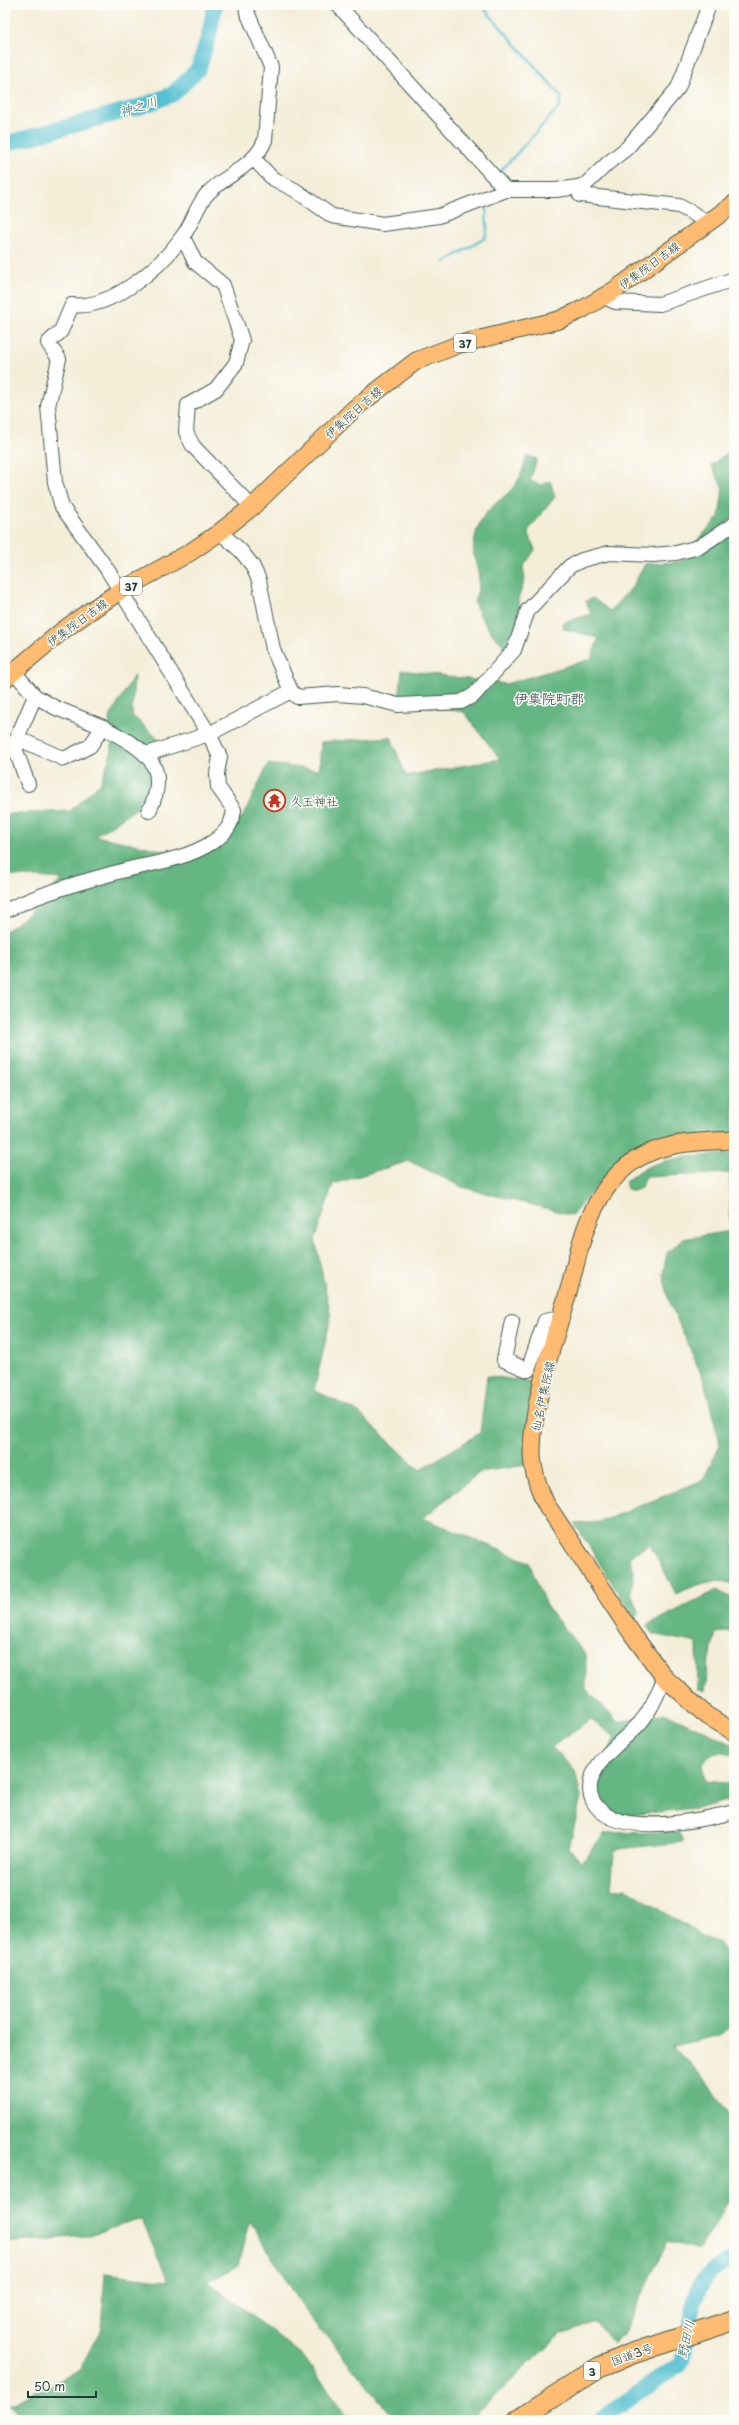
<svg xmlns="http://www.w3.org/2000/svg" width="739" height="2425" font-family="'Playpen Sans','Klee One',sans-serif">
	<style>
		.forest { fill: #65b682; stroke: #427a5b }
		.lines { fill: none; stroke-linecap: round; stroke-linejoin: round }
		.stream { stroke: #56c0d1; stroke-width: 2.5 }
		.river { stroke: #56c0d1; stroke-width: 16 }
		.minor-casing { stroke: #3f584d; stroke-width: 16 }
		.major-casing { stroke: #3f584d; stroke-width: 19 }
		.highway-casing { stroke: #3f584d; stroke-width: 22 }
		.minor { stroke: #fff; stroke-width: 14 }
		.major { stroke: #febb71; stroke-width: 17 }
		.highway { stroke: #febb71; stroke-width: 20 }
		.labels { text-anchor: middle; dominant-baseline: central; stroke-width: 3; stroke-linejoin: round; paint-order: stroke }
		.shield { fill: #fdfcf7; stroke: #62766e; stroke-width: 1 }
		.shield-label { font-size: 11px; font-weight: bold; fill: #1f3d34 }
		.street-label { font-size: 12px; fill: #1f3d34; stroke: #fdfcf7 }
		.poi-label { font-size: 12px; fill: #1f3d34; stroke: #fdfcf7; text-anchor: start }
		.water-label { font-size: 13px; font-style: italic; fill: #306463; stroke: #fdfcf7 }
		.quarter-label { font-size: 14px; font-weight: bold; fill: #555e66; stroke: #fdfcf7 }
	</style>
	<rect width="100%" height="100%" fill="#fdfcf7"/>
	<filter id="ink" filterUnits="userSpaceOnUse"><feTurbulence type="fractalNoise" baseFrequency=".025" numOctaves="2"/><feDisplacementMap in="SourceGraphic" scale="8" xChannelSelector="R" yChannelSelector="G"/><feConvolveMatrix kernelMatrix="1 2 1 2 8 2 1 2 1" color-interpolation-filters="sRGB"/></filter>
	<filter id="wash" filterUnits="userSpaceOnUse"><feTurbulence type="fractalNoise" baseFrequency=".012" numOctaves="4" result="noise"/><feDisplacementMap in="SourceGraphic" scale="16" xChannelSelector="R" yChannelSelector="G"/><feGaussianBlur stdDeviation="0.9" result="paint"/><feColorMatrix in="noise" values="0 0 0 0 0 0 0 0 0 0 0 0 0 0 0 0 0 1.4 0 .05"/><feComposite in="paint" operator="in"/></filter>
	<g filter="url(#wash)">
		<rect width="100%" height="100%" fill="#f4eed9"/>
		<!-- forest -->
		<path class="forest" d="M734,452v64l-16,14 -25,15 26,-28 4,-29 -12,-23 15,-11z
			M527,456l10,3 -7,22 12,4 8,-4 5,16 -27,34 7,19 -12,17 2,12 -7,21 4,10 -10,33 -8,3c-15,-14 -23,-26 -30,-45 14,-30 -6,-36 1,-64 8,-35 32,-34 45,-60 3,-6 5,-14 7,-21z
			M734,532v602l-94,17 -30,19 -38,45 -110,-28 -53,-26 -76,23 -18,55 16,78 -17,73 44,22 62,58 60,-37 7,-57 45,6 -5,83 -47,7 -57,46 106,44 17,44 40,49v34l32,33 48,-9 68,32v10c-14,-5 -22,-3 -32,9l3,17 29,3v15l-30,8 -83,9 -22,-15 -4,-18 20,-46 -25,-18 -38,28 23,24 6,27 -12,50 12,14 24,-29 74,-1 4,10 -64,7 -5,5 -3,35 15,-1 76,48 17,7 15,14v66l-13,12 -48,11 27,27 34,48v71l-35,58 -31,-9 -45,94 -10,9 -18,-22 -32,11 -94,87h-73l-89,-107 -58,-92 -11,45 -30,15 94,74 49,65h-327l-14,-15 70,-35 21,-41 4,-56 63,8 -26,-62 -57,17 -80,7v-1312l18,-12 39,-40 -57,-4v-61l65,-3 31,-29 11,-32 -3,-31 25,-44 -2,40 28,26v27l-18,37 -47,31 101,21 47,-41 25,-52 51,6 2,-28 70,-5 15,39 94,-17 -36,-47 -65,-10 3,-32 104,14 85,-25 8,-21 -35,-9 -2,-6 29,-9 -5,-13 7,-3 17,13 22,-24 13,-23 33,-2 39,-18z
			M725,1154l9,1v430c-19,-10 -41,2 -58,9l-26,-50 -21,13 5,15 -3,21 9,20 -6,5 -59,-94 25,-2 103,-42 17,-35 -16,-64 -35,-80 -6,-27 4,-21 16,-14 47,-8v-58l-84,4 -5,11 -7,3 -7,-2 -2,-7c28,-26 64,-25 100,-28z
			M717,1590l17,9v32l-18,2 -7,26 -4,32 -7,-1 -1,-47 -44,-9 -6,-9z"/>
		<g class="lines">
			<!-- stream -->
			<path class="stream" d="M481,5l80,91 -1,10 -62,68
				M445,262l40,-24 2,-8 -1,-28"/>
			<!-- river -->
			<path class="river" d="M5,144l137,-38 31,-12 25,-25 10,-30 7,-34
				M599,2420l81,-56c17,-38 3,-90 54,-104"/>
		</g>
	</g>
	<g filter="url(#ink)">
		<g class="lines">
			<defs>
				<path id="minor" d="M338,5l168,185
					M254,159l18,19 23,12 37,26 51,8 56,-8 67,-26h50l22,-3 2,8 99,11 17,9 10,9
					M578,187l8,-3 22,-21 19,-15 51,-60 31,-83
					M183,237l12,25 28,23 19,55 -6,23 -20,26 -28,16 -2,27 7,14 59,61
					M604,297l11,5 45,2 74,-25
					M220,532l21,19 11,14 7,15 14,69 18,42 6,6 41,-3 25,2 35,9 63,-3 13,-7 40,-45 14,-40 42,-44 12,-6 27,-7 44,2 23,-2 23,-6 35,-23
					M14,672l21,24 -18,42 47,21 26,-13 13,-19 -47,-19 -21,-12
					M103,727c38,21 70,36 46,84
					M17,738l-3,7 14,39
					M147,754l62,-20 82,-43
					M5,911c38,-19 83,-31 124,-42 27,-6 59,-11 82,-26 13,-8 21,-17 23,-33l-16,-23 -1,-14 3,-16 -11,-23 -102,-165 -45,-62 -7,-25 -7,-76 11,-47 -11,-16 13,-12 11,-26c39,5 89,-38 110,-68 11,-13 14,-32 26,-44 19,-19 48,-28 57,-53l6,-73 -24,-55 -1,-7
					M512,1321l-8,39 24,10 17,-49 16,-3
					M665,1678c-8,15 -13,32 -25,45 -15,16 -38,31 -47,52 -4,8 -4,18 0,26 20,39 108,19 141,11"/>
				<path id="major" d="M5,679l57,-48 28,-20 30,-20 69,-38 31,-21 32,-25 103,-99 61,-47 44,-17 99,-24 24,-11 33,-20 118,-85
					M734,1140c-37,2 -77,1 -107,26 -15,12 -26,28 -34,45 -12,24 -17,53 -24,78 -14,50 -37,112 -37,163 0,18 6,35 14,52l87,131 32,43 41,37 28,17"/>
				<path id="highway" d="M518,2420l82,-53 31,-13 103,-34"/>
			</defs>
			<!-- minor casing -->
			<use href="#minor" class="minor-casing"/>
			<!-- major casing -->
			<use href="#major" class="major-casing"/>
			<!-- highway casing -->
			<use href="#highway" class="highway-casing"/>
			<!-- minor -->
			<use href="#minor" class="minor"/>
			<!-- major -->
			<use href="#major" class="major"/>
			<!-- highway -->
			<use href="#highway" class="highway"/>
		</g>
	</g>
	<!-- icons -->
	<defs>
		<symbol id="temple-ring" viewBox="-11 -11 22 22"><circle r="9.5" fill="#fdfcf7" stroke="#c8321e" stroke-width="1.5"/><path d="M0-6L5-2H3V0L6.5 2.5H4V6H1.5V3h-3V6H-4V2.5H-6.5L-3 0V-2H-5Z" fill="#c8321e"/></symbol>
	</defs>
	<g fill-rule="evenodd">
		<use href="#temple-ring" x="262" y="788" width="25" height="25"/>
	</g>
	<g class="labels">
		<!-- shield labels -->
		<g class="shield">
			<rect x="454" y="334" width="22" height="18" rx="3"/>
			<rect x="120" y="577" width="22" height="18" rx="3"/>
			<rect x="584" y="2362" width="16" height="18" rx="3"/>
		</g>
		<g class="shield-label">
			<text x="465" y="343">37</text>
			<text x="131" y="586">37</text>
			<text x="592" y="2371">3</text>
		</g>
		<!-- street labels -->
		<g class="street-label">
			<text transform="translate(649 265) rotate(-36)">伊集院日吉線</text>
			<text transform="translate(353 412) rotate(-42)">伊集院日吉線</text>
			<text transform="translate(77 622) rotate(-36)">伊集院日吉線</text>
			<text transform="translate(542 1396) rotate(-78)">仙名伊集院線</text>
			<text transform="translate(632 2354) rotate(-20)">国道3号</text>
		</g>
		<!-- poi labels -->
		<g class="poi-label">
			<text x="290" y="801">久玉神社</text>
		</g>
		<!-- water labels -->
		<g class="water-label">
			<text transform="translate(138 106) rotate(-18)">神之川</text>
			<text transform="translate(685 2339) rotate(-77)">野田川</text>
		</g>
		<!-- quarter labels -->
		<g class="quarter-label">
			<text x="549" y="698">伊集院町郡</text>
		</g>
	</g>
	<!-- margin -->
	<rect width="739" height="2425" fill="none" stroke="#fdfcf7" stroke-width="20"/>
	<!-- scale -->
	<path d="M28 2391v6h68v-6" fill="none" stroke="#1f3d34" stroke-width="2"/>
	<text x="34" y="2391" font-size="12" fill="#1f3d34" stroke="#fdfcf7" stroke-width="3" paint-order="stroke">50 m</text>
</svg>
